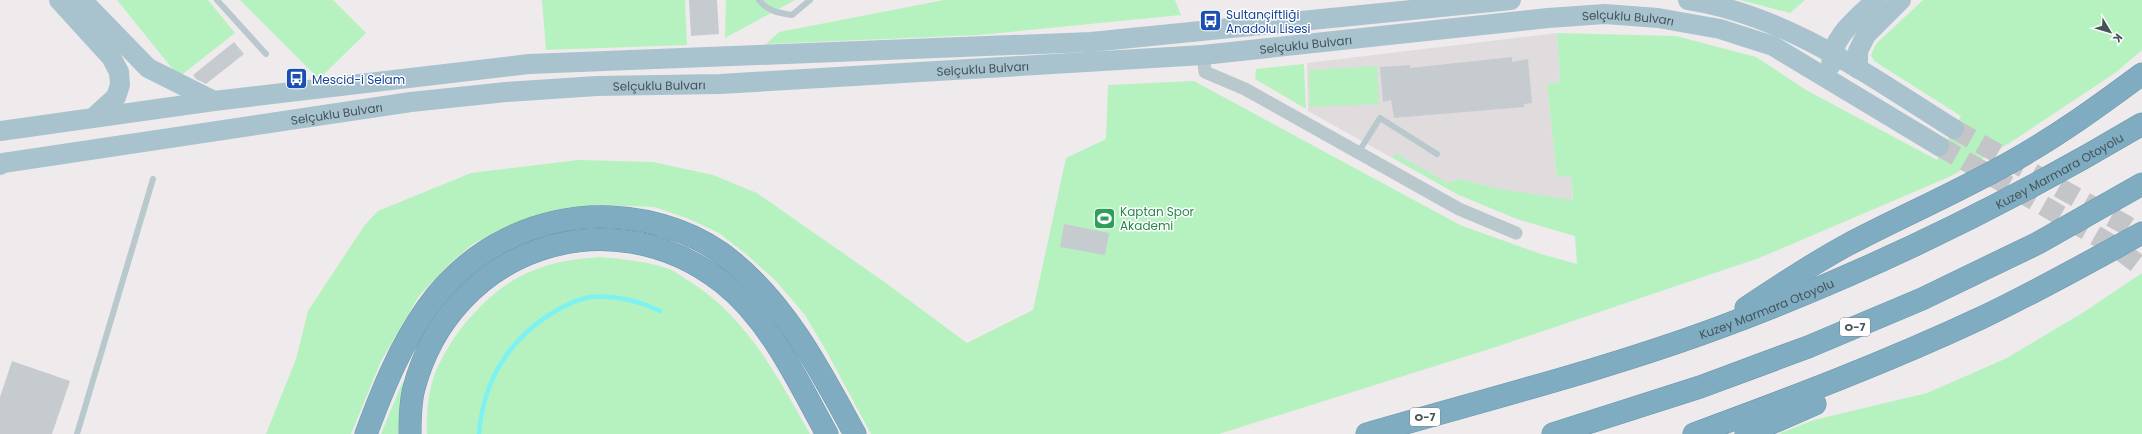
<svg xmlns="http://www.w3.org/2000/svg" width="2142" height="434" font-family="Poppins,sans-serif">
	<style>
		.education { fill: #e0dcde }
		.green { fill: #b5f2bf }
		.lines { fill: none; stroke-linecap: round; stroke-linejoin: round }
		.stream { stroke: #7ef2f2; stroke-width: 4.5 }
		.building { fill: #c5cbcf }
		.primary-tunnel { stroke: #c4c5c8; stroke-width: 20; stroke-dasharray: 20 10; stroke-linecap: butt }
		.highway-casing { stroke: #6a97ab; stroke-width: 23 }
		.lane { stroke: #b8c8cd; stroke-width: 6 }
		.street { stroke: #b8c8cd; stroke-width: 13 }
		.primary { stroke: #a9c3ce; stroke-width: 20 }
		.highway { stroke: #7facc0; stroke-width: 22 }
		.labels { text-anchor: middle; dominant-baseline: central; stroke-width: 3; stroke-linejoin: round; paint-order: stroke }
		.shield { fill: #fff; stroke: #7b878c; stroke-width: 1 }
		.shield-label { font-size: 11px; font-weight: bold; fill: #43545a }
		.transit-label { font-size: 12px; fill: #164399; stroke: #fff; text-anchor: start }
		.street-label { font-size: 12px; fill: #43545a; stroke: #fff }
		.leisure-label { font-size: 12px; fill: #27864d; stroke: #fff; text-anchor: start }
	</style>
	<rect width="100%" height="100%" fill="#efebec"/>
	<!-- education -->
	<path class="education" d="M1557,33l3,49 -13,2 10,93 14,-2 4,61 -58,-17 -60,-25 -149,-83 -1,-48z"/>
	<!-- green -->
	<path class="green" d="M117,0h91l27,33 -56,44z
		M240,0h93l33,33 -47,46z
		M542,0h143l2,45 -141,5z
		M726,0h69l-70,38z
		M944,0h231l6,15 -202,20 -213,9 13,-12z
		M1740,0h65l-15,13z
		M1923,0h219v50l-27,23 -107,71 -59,33 -190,81 -260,88 -280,88h-348l-43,-80 -23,-39 -30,-35 -29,-26 -27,-21 -30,-14 -35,-12 -56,-2 -56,8 -41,16 -28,15 -23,19 -31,33 -38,65 -30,73h-85l30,-75 12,-48 56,-85 14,-15 93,-38 107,-13 75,2 60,13 44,18 126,88 84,62 66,-33 33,-152 40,-19 2,-54 86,-4 266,144 81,29 36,10 -2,-28 -58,-17 -60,-25 -64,-36 2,-5 53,30 12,-4 39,10 74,11 -2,-24 -14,1 -10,-93 13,-2 -3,-49 119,3 80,21 50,33 131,70 24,-44 -87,-55 -3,-6 5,-11z
		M1304,64l2,45 -51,-30 1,-10z
		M1377,66l2,38 -69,3 -1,-37z
		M600,257c22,2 44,4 66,11 8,2 16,9 23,13 57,35 89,96 121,153h-383c-1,-17 1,-39 6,-55 15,-43 58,-93 101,-109 22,-9 43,-11 66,-13z
		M2142,273v161h-364l36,-14 113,-27 80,-35 77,-46z
		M403,381l-5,53h-17z"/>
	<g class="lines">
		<!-- stream -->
		<path class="stream" d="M479,434c4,-51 27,-91 70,-119 13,-8 27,-16 42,-18 23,-2 48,4 69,14"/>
	</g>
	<!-- building -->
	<path class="building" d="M689,0h28l2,34 -28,2z
		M234,42l10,12 -38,30 -10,-5 -3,-4z
		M1512,57v5l16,-3 4,44 -8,1v3l-130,11 -3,-18 -8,2 -3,-35 30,-2v3z
		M1064,224l45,9 -4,22 -45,-8z
		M12,361l58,20 -18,53h-52v-37z"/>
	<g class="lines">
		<!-- primary-tunnel -->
		<path class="primary-tunnel" d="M1954,129l172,96 16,11
			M1939,146l175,100 28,21"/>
		<defs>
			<g id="highway">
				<path d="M1746,308c33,-22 66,-44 101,-63 53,-28 109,-52 162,-82 47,-26 90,-57 133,-89"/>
				<path d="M366,434c16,-43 34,-88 61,-126 42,-60 111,-94 184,-91 44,2 89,17 123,46 55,46 87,109 121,171"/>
				<path d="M410,434c0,-15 0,-31 4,-46 37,-140 196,-194 309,-105 48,38 75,99 104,151"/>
				<path id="s2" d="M1367,434c117,-34 237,-64 351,-106 148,-55 288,-123 424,-204"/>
				<path d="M1553,434l147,-47 108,-40 114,-48 116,-56 104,-59"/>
				<path d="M1694,434c98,-36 193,-72 287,-116 55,-26 108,-56 161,-85"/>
				<path d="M1746,434l69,-30"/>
			</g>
		</defs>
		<!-- highway casing -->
		<use href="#highway" class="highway-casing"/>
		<!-- lane -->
		<path class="lane" d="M217,0l49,54
			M759,0c8,11 20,13 33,15l18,-15
			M1358,153l22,-35 57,36
			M77,434l76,-255"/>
		<!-- street -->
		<path class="street" d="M1203,55l2,17 40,17 214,120 57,24"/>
		<!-- primary -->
		<g class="primary">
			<path d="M59,0l52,57 8,15 1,13 -4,12 -23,21"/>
			<path d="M82,0l66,68 66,33"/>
			<path d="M1688,0c99,15 183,77 266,129"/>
			<path d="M1831,65c0,-28 26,-47 45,-65"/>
			<path d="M1858,69v-18l8,-16 35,-35"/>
			<path d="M0,131l214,-30 315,-37 562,-22 420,-42"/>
			<path id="s1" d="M0,165l3,-2 408,-61 95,-10 91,-6 123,-2 483,-29 345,-37 57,-4 53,4 62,11 53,17 166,100"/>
		</g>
		<!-- highway -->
		<use href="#highway" class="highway"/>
	</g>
	<!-- icons -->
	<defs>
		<symbol id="bus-square" viewBox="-11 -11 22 22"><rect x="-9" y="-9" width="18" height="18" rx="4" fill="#1a4fb4" stroke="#fff"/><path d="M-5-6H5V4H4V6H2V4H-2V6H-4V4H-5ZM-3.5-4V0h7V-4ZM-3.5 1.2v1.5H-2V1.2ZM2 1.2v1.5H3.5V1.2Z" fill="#fff"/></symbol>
		<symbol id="stadium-square" viewBox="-11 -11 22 22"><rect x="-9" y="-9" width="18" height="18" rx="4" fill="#2e9e5b" stroke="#fff"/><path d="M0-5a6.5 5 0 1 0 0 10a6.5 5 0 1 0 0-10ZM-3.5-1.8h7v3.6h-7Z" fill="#fff"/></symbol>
	</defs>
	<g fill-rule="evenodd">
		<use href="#bus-square" x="1198" y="8" width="25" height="25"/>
		<use href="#bus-square" x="284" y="66" width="25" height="25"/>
		<use href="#stadium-square" x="1092" y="206" width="25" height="25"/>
	</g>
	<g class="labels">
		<!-- shield labels -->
		<g class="shield">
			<rect x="1840" y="318" width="30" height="18" rx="3"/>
			<rect x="1410" y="408" width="30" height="18" rx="3"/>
		</g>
		<g class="shield-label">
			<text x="1855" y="327">O-7</text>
			<text x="1425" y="417">O-7</text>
		</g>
		<!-- transit labels -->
		<g class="transit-label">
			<text x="1226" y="14">Sultançiftliği<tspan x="1226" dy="14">Anadolu Lisesi</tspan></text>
			<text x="312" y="79">Mescid-i Selam</text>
		</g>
		<!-- street labels -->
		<g class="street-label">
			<text stroke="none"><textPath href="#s1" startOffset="1637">Selçuklu Bulvarı</textPath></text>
			<text stroke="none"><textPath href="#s1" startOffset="1313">Selçuklu Bulvarı</textPath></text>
			<text stroke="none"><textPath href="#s1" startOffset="989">Selçuklu Bulvarı</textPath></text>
			<text stroke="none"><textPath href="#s1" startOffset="665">Selçuklu Bulvarı</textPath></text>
			<text stroke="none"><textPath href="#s1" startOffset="341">Selçuklu Bulvarı</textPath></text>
			<text stroke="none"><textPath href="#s2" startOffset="743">Kuzey Marmara Otoyolu</textPath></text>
			<text stroke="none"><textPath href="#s2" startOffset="419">Kuzey Marmara Otoyolu</textPath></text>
		</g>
		<!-- leisure labels -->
		<g class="leisure-label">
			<text x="1120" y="211">Kaptan Spor<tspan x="1120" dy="14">Akademi</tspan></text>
		</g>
	</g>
	<!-- north arrow -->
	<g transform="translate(2110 32) rotate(128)" stroke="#ffffff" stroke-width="3" paint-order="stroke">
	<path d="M0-3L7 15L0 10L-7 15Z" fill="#43545a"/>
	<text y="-6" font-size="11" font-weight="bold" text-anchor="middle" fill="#43545a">K</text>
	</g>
</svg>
